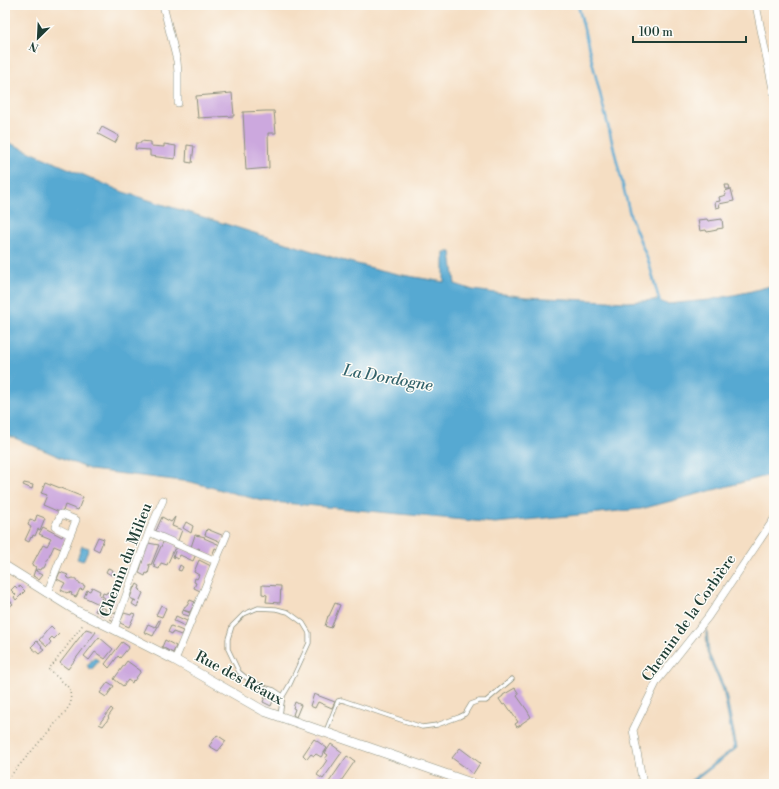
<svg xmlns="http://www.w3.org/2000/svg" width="779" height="789" font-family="'Libre Bodoni',serif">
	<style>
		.water { fill: #57a9d2; stroke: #3b7383 }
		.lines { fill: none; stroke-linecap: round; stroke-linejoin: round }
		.stream { stroke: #57a9d2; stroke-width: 2.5 }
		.building { fill: #cca8de }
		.service-casing { stroke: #8a8e7c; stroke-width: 5 }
		.minor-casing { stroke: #8a8e7c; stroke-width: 8 }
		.tertiary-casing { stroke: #8a8e7c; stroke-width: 10 }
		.path { stroke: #8a8e7c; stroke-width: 1.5; stroke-dasharray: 1 3; stroke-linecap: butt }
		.service { stroke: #fff; stroke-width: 3.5 }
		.minor { stroke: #fff; stroke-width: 7 }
		.tertiary { stroke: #fff; stroke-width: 9 }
		.labels { text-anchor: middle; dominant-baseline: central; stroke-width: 3; stroke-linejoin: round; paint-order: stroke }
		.street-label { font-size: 15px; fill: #1f3d34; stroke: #fdfcf7 }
		.water-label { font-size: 16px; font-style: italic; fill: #33636b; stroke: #fdfcf7 }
	</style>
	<rect width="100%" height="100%" fill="#fdfcf7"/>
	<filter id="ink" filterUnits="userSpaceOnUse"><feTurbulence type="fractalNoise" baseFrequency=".025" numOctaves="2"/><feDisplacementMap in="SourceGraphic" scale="8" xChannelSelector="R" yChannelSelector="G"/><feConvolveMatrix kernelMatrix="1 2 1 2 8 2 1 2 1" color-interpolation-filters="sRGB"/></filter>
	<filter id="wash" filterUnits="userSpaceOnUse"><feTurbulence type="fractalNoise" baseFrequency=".012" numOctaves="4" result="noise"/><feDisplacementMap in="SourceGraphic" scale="16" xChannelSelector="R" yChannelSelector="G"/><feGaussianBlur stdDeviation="0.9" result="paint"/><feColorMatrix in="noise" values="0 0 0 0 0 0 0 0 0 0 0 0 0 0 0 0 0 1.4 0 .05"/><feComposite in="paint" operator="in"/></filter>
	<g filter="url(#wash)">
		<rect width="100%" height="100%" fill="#f5dec3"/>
		<!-- water -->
		<path class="water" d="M5,141l118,51 218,68 56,14 47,8v-30h7l4,32 18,6 53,7 101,5 30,-2 10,4 42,-4 39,-8 26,-7v189l-133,35 -146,14 -232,-22 -72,-19 -100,-12 -86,-36z
			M82,546l7,2 -6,13 -6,-2z
			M707,629l2,25 16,35 12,59 -45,35 -6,1 48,-36 -11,-58 -14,-32 -2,-7 -1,-18z
			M94,657l5,4 -8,9 -4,-4z"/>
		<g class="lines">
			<!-- stream -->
			<path class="stream" d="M578,5l53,213 18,45 11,40"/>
		</g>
		<g id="blocks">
			<!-- building -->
			<path class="building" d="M232,93l2,23 -36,2 -2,-22z
				M266,111h8l2,22h-8l1,35 -23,2 -3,-58z
				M102,127l17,9 -4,7 -17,-9z
				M141,141l10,1v4l13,1v-3l12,2 -1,13 -25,-3v-6l-15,-1 1,-6h5z
				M187,145l7,1 -2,17 -6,-1z
				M725,185h4l1,4h-4z
				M731,189l3,12 -15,3 1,3 -4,1 -1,-6 5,-1 -1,-4 7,-2 -1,-4z
				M707,219l1,2 14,-2 1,9 -6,1v1l-10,2 -1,-2 -6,1 -2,-11z
				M45,482l38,15 -5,13 -13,-5 -2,6 1,3 -21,-9 4,-10 -6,-2z
				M24,483l9,2 -1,4 -9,-4z
				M37,515l8,3 -5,12 -2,-1 -3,7 -2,-1 -1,3 -1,-1 -2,5 -4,-2 6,-13 -3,-2 2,-6 5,2z
				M162,517l9,5 4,-5 -3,9 10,4 -5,13 -22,-10z
				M186,522l7,4 -2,7 -8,-5z
				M43,527l19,10 2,-4 3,1 -6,15 -7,-3 -10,22h-2l-1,2 -3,-1 -1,1h-2l1,-3 -4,-2 11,-21 4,2 4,-7 -12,-5z
				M207,529l17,7 -3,6 -16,-7z
				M195,535l6,1 4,1 -1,1 16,7 -2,4 -3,-1 -3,8 -13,-6 1,-1 -2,-1 -1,2 -6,-3z
				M98,537l6,2 -5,12 -6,-3z
				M164,540l12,5 -9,20 -6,-2 -2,6 -5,-2 1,-2 -2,-1z
				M148,543l11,2 -8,20 -2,-1v2h1l-2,8 -2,-1 -1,3 -6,-3z
				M177,546l19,8 -3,7 -13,-6 -2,4 -5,-2z
				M199,560l12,6 -11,25 -6,-3 2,-5 -2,-1 1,-4 2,1 2,-4 -5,-3z
				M180,565l3,2 -2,4 -3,-1z
				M108,568l5,2 -2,5 -5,-3z
				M35,570l8,4 -4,5 -6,-3z
				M60,572l8,3 -2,2 4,2 3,-1 3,1 1,3 8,4 -2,4 -3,-1 -4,8 -5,-2 1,-2 -4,-1 -1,1 -6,-3 4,-7 -8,-4z
				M137,584l3,2 -1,3 2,1 -1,1 3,2 -6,14 -5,-3 2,-4 2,1 -6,-3 4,-11 1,1z
				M262,585l19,1 -1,17 -14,-1 1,-7 -5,-1z
				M15,586l2,2 3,-2 5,5 -9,9 -2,-3 2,-2 -5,-5z
				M92,587l8,4 -1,4 3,2 -3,7 -15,-7 3,-7 3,1z
				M107,592l4,1 -1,2 6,2 -4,8 -9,-4 2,-3 -3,-2 1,-3 3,1z
				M5,595l8,9 -8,6z
				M190,600l5,2 -5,10 -7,-2 2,-4h2z
				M335,603l5,2 -9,23 -6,-2 3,-10h1z
				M161,605l5,3 -4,9 -6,-2z
				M97,606l3,1 -3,5 -2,-1z
				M101,607l5,2 -3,6 -4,-2z
				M183,610l7,3 -1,3 -7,-2z
				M113,612l4,1 -3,8 -4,-2z
				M124,613l7,2 1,-2 3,1 -6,13 -9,-4z
				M176,616l11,5 -2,5 -11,-5z
				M159,620h1v2l-7,14 -9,-4 4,-8 7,3z
				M51,626l8,8 -5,5 -2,-2 -3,3 2,2 -4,5 -8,-7z
				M171,626l12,5 -2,4 -8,-3 -1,2 -4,-2z
				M86,629l10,3 -28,37 -8,-6z
				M99,637l14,12 -8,10 -10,-7 -6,8 -5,-4z
				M165,640l11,6 -3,7 -11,-6z
				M37,641l5,6 -1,1 3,2 -5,4 -8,-7z
				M122,642l7,5 -9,11 -2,-2 -9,12 -4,-4z
				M127,661l14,10 -7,10 -1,-1 -1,3 -4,-3 -5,6 -9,-7z
				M108,682l6,4 -8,11 -6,-4z
				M515,688l4,6 -2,2 10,14 4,7 -10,7v1l-4,2 -2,-3 3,-2 -12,-18 -3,1 -4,-6 4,-3v-1z
				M314,694l21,8 -3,6 -14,-6 -3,6 -5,-2z
				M265,697l8,4 -2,5 -8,-4z
				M295,702l6,3 -5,12 -3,-2 2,-6 -2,-1z
				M111,708l2,2 -5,7 1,1 -6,8 -4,-2z
				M217,735l9,6 -8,10 -9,-5z
				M314,739l13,9 -6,9 -5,-3 -2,2 -3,-2 -4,5 -4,-4z
				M331,744l11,8 -19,27 -6,-4 10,-15 -2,-1 3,-4 -3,-2z
				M460,748l20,15 -7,11 -7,-6 -14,-10z
				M347,756l8,5 -16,23h-7l-3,-2z"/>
		</g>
	</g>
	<g filter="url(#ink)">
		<use href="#blocks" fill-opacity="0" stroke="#8a8e7c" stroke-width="1"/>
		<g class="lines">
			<defs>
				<path id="service" d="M280,715l3,-19 7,-12 19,-41v-10l-6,-10 -15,-11 -12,-3 -18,-1 -14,6 -12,12 -4,13v10l11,23 6,5 18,10 11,3 9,6
					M326,731l12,-30 4,-1 80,27 15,-2 22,-8 6,-3 6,-10 8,-3h7l26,-22"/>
				<path id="minor" d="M163,5l14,56 1,12v30
					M756,5l18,89
					M149,532l67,29
					M47,593l29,-73 -15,-6 -6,13 14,7
					M114,629l35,-97 14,-32
					M175,660l52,-126
					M643,784l-10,-54 24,-49 51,-64 66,-98"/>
				<path id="tertiary" d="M5,566l72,45 37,18 61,31 89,51 210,73"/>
			</defs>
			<!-- service casing -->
			<use href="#service" class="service-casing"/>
			<!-- minor casing -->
			<use href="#minor" class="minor-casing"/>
			<!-- tertiary casing -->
			<use href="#tertiary" class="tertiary-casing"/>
			<!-- path -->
			<path class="path" d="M5,782l61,-71 5,-8 -1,-14 -6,-6 -15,-13 35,-47"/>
			<!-- service -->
			<use href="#service" class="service"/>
			<!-- minor -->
			<use href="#minor" class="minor"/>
			<!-- tertiary -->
			<use href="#tertiary" class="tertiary"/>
		</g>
	</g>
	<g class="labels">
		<!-- street labels -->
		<g class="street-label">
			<text transform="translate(126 560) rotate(-69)">Chemin du Milieu</text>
			<text transform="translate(689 618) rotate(-55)">Chemin de la Corbière</text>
			<text transform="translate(239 678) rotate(28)">Rue des Réaux</text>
		</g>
		<!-- water labels -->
		<g class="water-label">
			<text transform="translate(388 378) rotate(10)">La Dordogne</text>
		</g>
	</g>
	<!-- margin -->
	<rect width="779" height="789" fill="none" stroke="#fdfcf7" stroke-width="20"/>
	<!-- north arrow -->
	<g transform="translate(38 38) rotate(204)" stroke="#fdfcf7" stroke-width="3" paint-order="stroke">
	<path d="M0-3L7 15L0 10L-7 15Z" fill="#1f3d34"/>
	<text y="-6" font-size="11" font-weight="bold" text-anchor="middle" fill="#1f3d34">N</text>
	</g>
	<!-- scale -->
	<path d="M633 36v6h113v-6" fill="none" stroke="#1f3d34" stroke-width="2"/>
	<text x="639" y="36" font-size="12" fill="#1f3d34" stroke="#fdfcf7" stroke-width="3" paint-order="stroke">100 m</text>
</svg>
